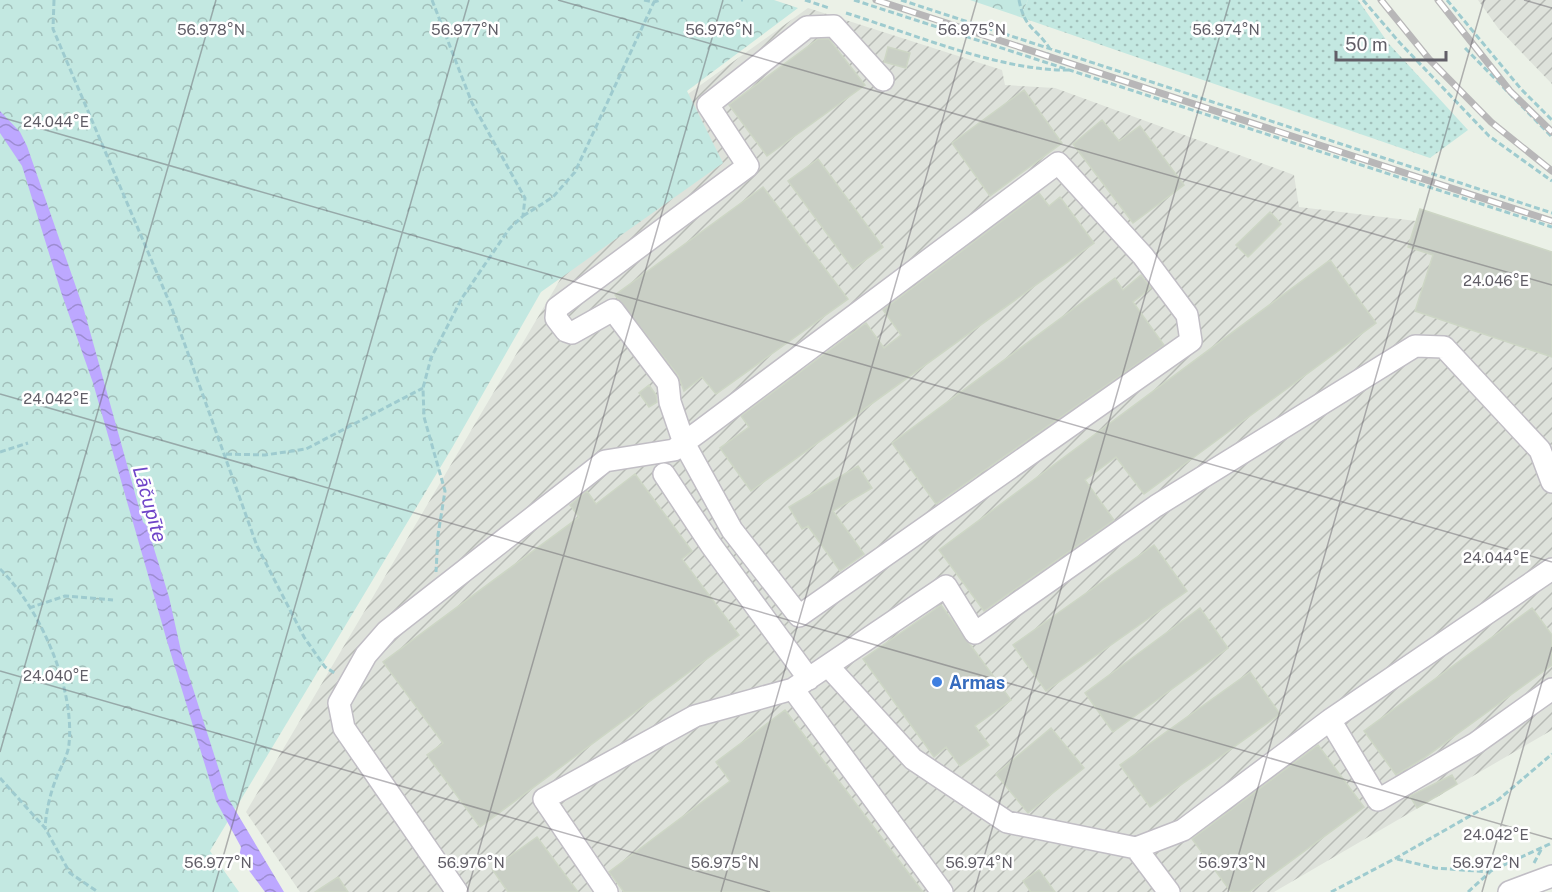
<svg xmlns="http://www.w3.org/2000/svg" width="1552" height="892" font-family="'Public Sans',sans-serif">
	<style>
		.industrial { fill: url(#industrial-furrows) }
		.grass { fill: url(#grass-dots) }
		.forest { fill: url(#forest-crowns) }
		.water { fill: url(#water-waves) }
		.building { fill: #c9cfc5; stroke: #cdd6c5; stroke-width: 1.5 }
		.lines { fill: none; stroke-linecap: round; stroke-linejoin: round }
		.minor-casing { stroke: #c1bec5; stroke-width: 24 }
		.path { stroke: #9ecbcf; stroke-width: 3; stroke-dasharray: 6 3; stroke-linecap: butt }
		.minor { stroke: #fff; stroke-width: 21 }
		.rail-casing { stroke: #b8b7b8; stroke-width: 7 }
		.rail { stroke: #fff; stroke-width: 4.5; stroke-dasharray: 14; stroke-linecap: butt }
		.ticks { fill: none; stroke: #615e67; stroke-width: 1.5; stroke-opacity: 0.45 }
		.shop-dot { fill: #3f7fe0; stroke: #fff; stroke-width: 2 }
		.labels { text-anchor: middle; dominant-baseline: central; stroke-width: 5; stroke-linejoin: round; paint-order: stroke }
		.shop-label { font-size: 18px; font-weight: bold; fill: #366cbe; stroke: #fff; text-anchor: start }
		.water-label { font-size: 20px; font-style: italic; fill: #6f45c8; stroke: #fff }
		.ticks-label { font-size: 15px; text-anchor: middle; fill: #615e67; stroke: #fff; stroke-width: 5; stroke-linejoin: round; paint-order: stroke }
	</style>
	<defs>
		<pattern id="industrial-furrows" width="10" height="10" patternUnits="userSpaceOnUse" patternTransform="scale(1.5)"><rect width="10" height="10" fill="#dee2db"/><path d="M-1 1l2-2M0 10L10 0M9 11l2-2" fill="none" stroke="#b7bab5"/></pattern>
		<pattern id="grass-dots" width="8" height="8" patternUnits="userSpaceOnUse" patternTransform="scale(1.5)"><rect width="8" height="8" fill="#c3e8e1"/><path d="M2 2h.1M6 6h.1" fill="none" stroke="#a2bfba" stroke-width="1.8" stroke-linecap="round"/></pattern>
		<pattern id="forest-crowns" width="20" height="18" patternUnits="userSpaceOnUse" patternTransform="scale(1.5)"><rect width="20" height="18" fill="#c3e8e1"/><path d="M2 6a3 3 0 1 1 6 0M12 15a3 3 0 1 1 6 0" fill="none" stroke="#a2bfba"/></pattern>
		<pattern id="water-waves" width="16" height="10" patternUnits="userSpaceOnUse" patternTransform="scale(1.5)"><rect width="16" height="10" fill="#bda8ff"/><path d="M0 5q4-4 8 0t8 0" fill="none" stroke="#9d8cd2"/></pattern>
	</defs>
	<rect width="100%" height="100%" fill="#ebf1e7"/>
	<!-- industrial -->
	<path class="industrial" d="M1478,0h74v84l-54,-56z
		M808,8l194,62 3,15 50,3 239,87 5,32 117,14 4,-12 132,43v478l-278,162h-974l-54,-80 410,-695z"/>
	<!-- grass -->
	<path class="grass" d="M1028,0h330l31,44 79,86 -38,28 -410,-141z"/>
	<!-- forest -->
	<path class="forest" d="M0,0h774l24,8 -111,83 36,72 -182,129 -89,156 -242,403 29,41h-239z
		M970,0h58l-8,17z"/>
	<!-- water -->
	<path class="water" d="M0,111l20,21 7,14 57,164 59,212 4,4 22,71 12,54 47,147 56,94h-19l-26,-35 2,-10 -25,-46 -49,-160 -74,-258 -32,-91 -39,-126 -22,-33z"/>
	<!-- building -->
	<path class="building" d="M818,39h11l36,46 -98,71 -38,-51z
		M888,47l22,6 -4,15 -22,-6z
		M1024,90l38,53 -72,53 -38,-53z
		M1102,120l17,21 21,-15 44,59 -51,38 -60,-79z
		M818,159l65,88 -30,22 -65,-88z
		M763,187l85,112 -132,95 -14,-17 -18,14 -6,-16 -63,-80z
		M1039,193l10,13 11,-9 34,46 -343,248 -31,-43 29,-21 -8,-11 125,-93 18,25 17,-13 -18,-25z
		M1420,209l132,43v105l-137,-46 18,-56 -25,-8z
		M1270,212l11,12 -33,33 -12,-12z
		M1330,260l46,63 -232,171 -28,-37 -31,23 29,40 -130,91 -45,-61z
		M1141,275l10,13 -18,14 31,43 -228,159 -44,-61 223,-165 8,12z
		M649,385l7,10 1,7 -8,5 -10,-14z
		M858,466l14,22 -39,23 31,43 -24,17 -32,-45 -6,3 -13,-22z
		M635,474l57,77 -10,8 57,76 -259,192 -53,-72 16,-12 -60,-81 196,-145 -9,-12 17,-14 9,13z
		M1154,545l33,46 -141,100 -33,-46z
		M941,605l70,95 -36,26 14,19 -29,21 -14,-19 -12,10 -71,-98z
		M1200,608l28,40 -115,84 -28,-39z
		M1532,608l20,27v30l-128,93 -28,17 -32,-44z
		M1250,672l30,42 -130,93 -30,-42z
		M785,710l138,182h-299l-15,-20 121,-91 -14,-19z
		M1051,728l33,40 -56,45 -32,-39z
		M1318,745l46,62 -115,85h-18l-39,-53z
		M1452,775l5,9 -40,24 -7,-12z
		M537,837l41,55h-70l-16,-23z
		M1039,870l16,22h-24l-8,-11z
		M338,877l10,15h-33z"/>
	<g class="lines">
		<defs>
			<path id="minor" d="M664,474l47,71 98,134
				M828,666l85,93 94,63 129,26 47,-18 147,-110 222,-151
				M1330,720l48,80 98,-57 76,-54
				M1136,848l33,44
				M457,892l-113,-164 -5,-25 27,-48 21,-24 218,-170 69,-11 26,-19 358,-268 85,93 44,59 4,26 -392,275 -67,-86 -48,-87 -14,-41 -2,-19 -55,-73 -41,23 -6,-2 -10,-13 1,-10 191,-142 -40,-61 99,-78 27,-1 49,54
				M607,892l-63,-93 151,-83 98,-27
				M942,892l-149,-203 153,-103 29,47 181,-127 259,-160 29,1 96,103 12,32
				M1509,892l43,-16"/>
		</defs>
		<!-- minor casing -->
		<use href="#minor" class="minor-casing"/>
		<!-- path -->
		<path class="path" d="M54,0l-1,29 118,277 86,240 47,91 21,30 11,7
			M432,0l40,103 53,95 -2,18 -14,13 -47,69 -31,60 -8,30 1,29 21,74 -7,44 -2,37
			M644,0l10,2 6,-2
			M741,0h2
			M805,0l24,8
			M854,0l698,227
			M901,0l651,213
			M1019,0c6,30 16,26 31,49l-4,12
			M1363,0l37,43 89,93 63,45
			M1447,0l74,89 31,31
			M846,13c67,21 154,58 223,57
			M1465,48l87,89
			M523,216l30,-19 22,-25 79,-170
			M0,452l28,-9
			M226,454l39,1 41,-6 117,-61
			M0,569c40,39 75,119 69,175 -1,12 -9,24 -13,35 -6,15 -10,33 -11,49
			M29,608l36,-12 48,4
			M0,778l45,50 25,45 28,19
			M1397,859l38,9 55,4
			M1534,863l8,-15
			M1331,892l65,-34 102,-58 54,-46
			M1468,892l23,-21 61,-28"/>
		<!-- minor -->
		<use href="#minor" class="minor"/>
		<defs>
			<path id="rail" d="M876,0l676,221
				M1381,0l48,59 62,63 61,49
				M1438,0l72,91 42,41"/>
		</defs>
		<!-- rail casing -->
		<use href="#rail" class="rail-casing"/>
		<!-- rail -->
		<use href="#rail" class="rail"/>
	</g>
	<!-- ticks -->
	<path class="ticks" d="M558,0l994,285M1524,0l28,8M0,117l1552,445M0,394l1552,445M0,671l770,221M0,752l216,-752M213,892l256,-892M467,892l256,-892M721,892l256,-892M974,892l256,-892M1228,892l256,-892M1482,892l70,-245"/>
	<!-- markers -->
	<circle class="shop-dot" cx="937" cy="682" r="6"/>
	<g class="labels">
		<!-- shop labels -->
		<g class="shop-label">
			<text x="949" y="682">Armas</text>
		</g>
		<!-- water labels -->
		<g class="water-label">
			<text transform="translate(150 504) rotate(74)">Lāčupīte</text>
		</g>
	</g>
	<g class="ticks-label">
		<text x="211" y="35">56.978°N</text>
		<text x="465" y="35">56.977°N</text>
		<text x="719" y="35">56.976°N</text>
		<text x="972" y="35">56.975°N</text>
		<text x="1226" y="35">56.974°N</text>
		<text x="56" y="127">24.044°E</text>
		<text x="1496" y="286">24.046°E</text>
		<text x="56" y="404">24.042°E</text>
		<text x="1496" y="563">24.044°E</text>
		<text x="56" y="681">24.040°E</text>
		<text x="1496" y="840">24.042°E</text>
		<text x="218" y="868">56.977°N</text>
		<text x="471" y="868">56.976°N</text>
		<text x="725" y="868">56.975°N</text>
		<text x="979" y="868">56.974°N</text>
		<text x="1232" y="868">56.973°N</text>
		<text x="1486" y="868">56.972°N</text>
	</g>
	<!-- scale -->
	<path d="M1336 51v9h110v-9" fill="none" stroke="#615e67" stroke-width="3"/>
	<text x="1345" y="51" font-size="18" fill="#615e67" stroke="#ffffff" stroke-width="4.5" paint-order="stroke">50 m</text>
</svg>
